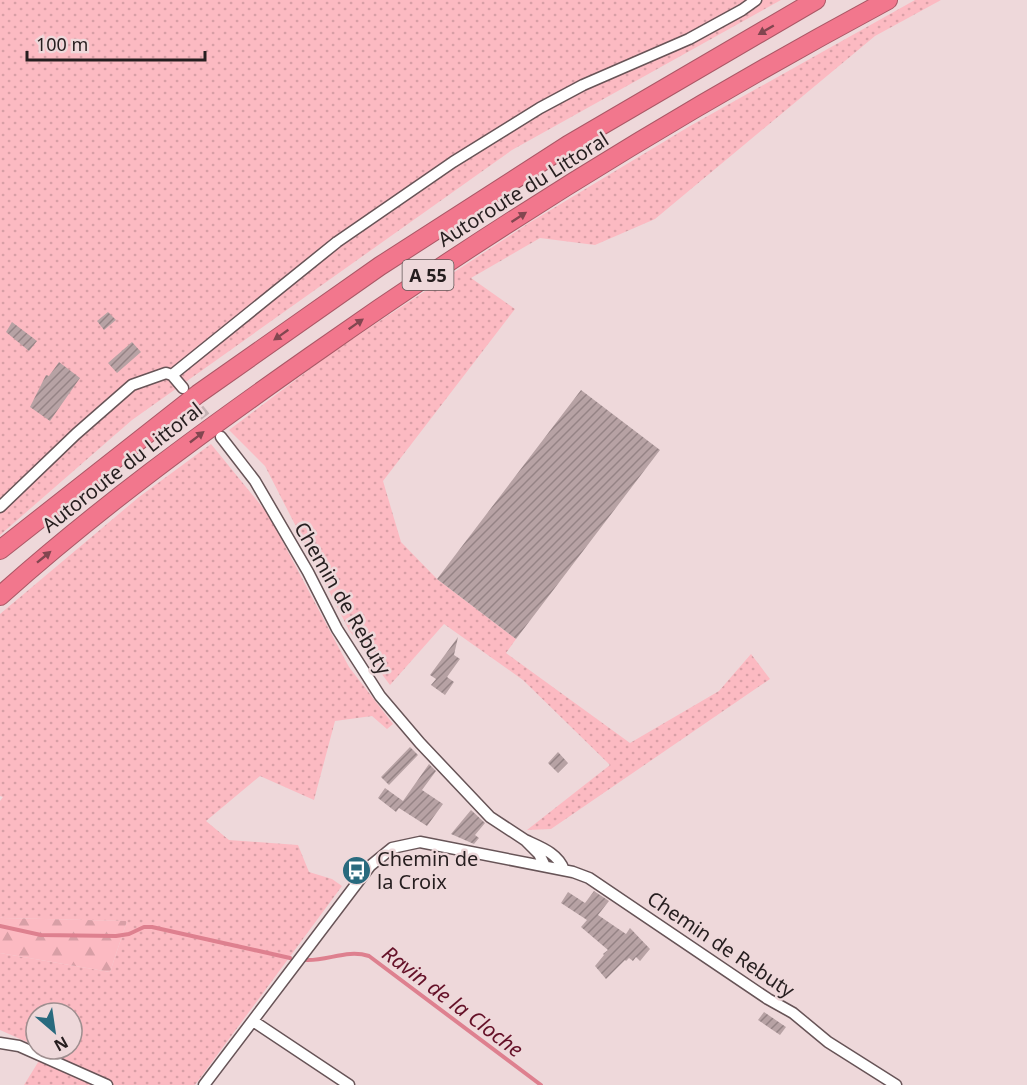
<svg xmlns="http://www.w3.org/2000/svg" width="1027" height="1085" font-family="'Noto Sans',sans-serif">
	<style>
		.grass { fill: url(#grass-dots) }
		.forest { fill: url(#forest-firs) }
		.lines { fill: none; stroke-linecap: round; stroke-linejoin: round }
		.stream { stroke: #de808f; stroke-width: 4 }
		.building { fill: url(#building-hatch) }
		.minor-tunnel { stroke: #c6b3b5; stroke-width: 10; stroke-dasharray: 10 5; stroke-linecap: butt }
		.minor-casing { stroke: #675457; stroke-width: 13 }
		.motorway-casing { stroke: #ab5866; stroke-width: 20 }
		.minor { stroke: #fff; stroke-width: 10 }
		.motorway { stroke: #f2778d; stroke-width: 18 }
		.oneway { fill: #824650 }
		.labels { text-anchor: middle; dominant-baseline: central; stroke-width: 5; stroke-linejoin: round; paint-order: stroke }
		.shield { fill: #eed8da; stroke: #625657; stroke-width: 1.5 }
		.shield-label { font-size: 18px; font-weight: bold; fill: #261e1f }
		.street-label { font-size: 20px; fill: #261e1f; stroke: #eed8da }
		.poi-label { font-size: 20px; fill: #261e1f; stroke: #eed8da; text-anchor: start }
		.water-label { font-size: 21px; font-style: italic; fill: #651128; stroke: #eed8da }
	</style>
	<defs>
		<pattern id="grass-dots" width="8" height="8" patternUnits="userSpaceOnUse" patternTransform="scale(1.5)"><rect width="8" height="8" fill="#fcbac2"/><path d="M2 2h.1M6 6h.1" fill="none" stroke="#d89fa6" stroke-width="1.8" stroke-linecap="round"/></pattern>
		<pattern id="forest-firs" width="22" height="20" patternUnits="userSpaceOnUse" patternTransform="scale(1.5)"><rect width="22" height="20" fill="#fcbac2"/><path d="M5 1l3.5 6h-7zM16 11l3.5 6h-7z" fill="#d89fa6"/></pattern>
		<pattern id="building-hatch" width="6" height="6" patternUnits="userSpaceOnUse" patternTransform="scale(1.5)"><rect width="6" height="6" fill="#b7a2a4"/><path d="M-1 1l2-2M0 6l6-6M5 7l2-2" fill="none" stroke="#958385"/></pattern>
	</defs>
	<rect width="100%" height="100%" fill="#eed8da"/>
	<!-- grass -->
	<path class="grass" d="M0,0h781l-269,150 -380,270 -132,115z
		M915,0h26l-66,36 -220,183 -60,26 -55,-7 -69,40 44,31 -132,172 18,61 36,37 79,60 -10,14 124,90 89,-52 32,-37 19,25 -219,150 -24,1 83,-65 -87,-85 -79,-56 -54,61 -41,-55 -84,-164 -36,-36 105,-79 195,-128 161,-97z
		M211,444l57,70 81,153 44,57 -6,5 -15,-13 -37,5 -21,79 -54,-24 -54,45 23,19 69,5 11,27 23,7 10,7 -147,199h-171l21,-34 -4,-2h31v-36h-36v33l-36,-16v-77l110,19 17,-51 -124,-3 -3,-1v-116l3,-4 -3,-1v-182l139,-117z"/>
	<!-- forest -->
	<path class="forest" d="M0,917l3,1 124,3 -17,51 -110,-19z"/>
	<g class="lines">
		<!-- stream -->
		<path class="stream" d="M0,926l41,9 75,1 13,-2 15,-7h8l138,31
			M306,960c22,1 41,-11 63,-4l172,129"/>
	</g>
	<!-- building -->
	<path class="building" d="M108,312l8,8 -12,10 -7,-9z
		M12,322l25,19 -8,10 -23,-19z
		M132,342l9,10 -24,21 -9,-10z
		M59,362l21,16 -30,43 -20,-14 16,-32 3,1z
		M581,390l79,60 -144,189 -79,-60z
		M458,637l-4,18 6,4 -13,18 7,5 -9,13 -14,-10 5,-6 -6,-4z
		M410,747l8,8 -29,30 -8,-8z
		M558,752l10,11 -10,10 -10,-10z
		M429,764l7,7 -14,19 21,14 -16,22 -28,-18 -3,4 -18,-14 7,-10 18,13z
		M471,810l14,13 -10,12 4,3 -5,6 -23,-10z
		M594,891l15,10 -11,14 28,19 4,-6 20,21 -10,12 -4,-4 -3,4 -4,-3 -3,3 -1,-1 -19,19 -11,-13 9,-11 -1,-1 5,-4 -27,-23 6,-7 -26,-17 7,-11 17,11z
		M764,1012l22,15 -6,8 -22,-15z"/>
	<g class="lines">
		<!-- minor-tunnel -->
		<path class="minor-tunnel" d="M190,397l25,32"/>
		<defs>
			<path id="minor" d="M172,375l165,-133 116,-80 87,-54 43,-23 106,-46 53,-29 14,-10
				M221,437l34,44 53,91 29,57 43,67 40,47 70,74 35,23
				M0,507l76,-73 56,-49 34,-12 6,2 11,13
				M545,866l-6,-12 -14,-14c15,7 33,13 39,30
				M253,1021l96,64
				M0,1043l19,3 88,39
				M204,1085l166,-219 22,-18 28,-6 153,30 16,6 179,121 25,14 35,29 68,43"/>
			<path id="motorway" d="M0,550l198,-156 182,-128 188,-121 248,-145
				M0,596c97,-87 204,-165 311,-240 184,-130 378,-249 577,-356"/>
		</defs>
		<!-- minor casing -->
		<use href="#minor" class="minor-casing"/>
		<!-- motorway casing -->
		<use href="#motorway" class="motorway-casing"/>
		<!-- minor -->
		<use href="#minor" class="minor"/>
		<!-- motorway -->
		<use href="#motorway" class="motorway"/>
	</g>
	<!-- one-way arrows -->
	<defs><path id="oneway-solid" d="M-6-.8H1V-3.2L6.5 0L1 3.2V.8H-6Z" transform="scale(1.5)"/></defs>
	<g class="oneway">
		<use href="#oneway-solid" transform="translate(766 30) rotate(150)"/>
		<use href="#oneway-solid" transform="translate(519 217) rotate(-33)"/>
		<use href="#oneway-solid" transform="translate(356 324) rotate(-35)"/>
		<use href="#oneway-solid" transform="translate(281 335) rotate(145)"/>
		<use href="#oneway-solid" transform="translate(197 437) rotate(-38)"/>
		<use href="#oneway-solid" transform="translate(44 557) rotate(-39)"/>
	</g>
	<!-- icons -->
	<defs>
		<symbol id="bus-disc" viewBox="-11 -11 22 22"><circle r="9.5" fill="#296a7e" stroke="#eed8da"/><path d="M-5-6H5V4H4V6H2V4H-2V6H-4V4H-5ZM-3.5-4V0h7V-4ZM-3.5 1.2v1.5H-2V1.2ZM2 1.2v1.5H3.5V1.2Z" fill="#fff"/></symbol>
	</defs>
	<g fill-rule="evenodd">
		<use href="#bus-disc" x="340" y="854" width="33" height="33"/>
	</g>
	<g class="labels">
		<!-- shield labels -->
		<rect class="shield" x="402.5" y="260" width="51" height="30" rx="4.5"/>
		<g class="shield-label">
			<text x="428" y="275">A 55</text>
		</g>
		<!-- street labels -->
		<g class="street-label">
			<text transform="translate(523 189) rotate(-32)">Autoroute du Littoral</text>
			<text transform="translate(122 467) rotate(-38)">Autoroute du Littoral</text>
			<text transform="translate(343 598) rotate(60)">Chemin de Rebuty</text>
			<text transform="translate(721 944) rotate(34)">Chemin de Rebuty</text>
		</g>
		<!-- poi labels -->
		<g class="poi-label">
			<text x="377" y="858">Chemin de<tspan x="377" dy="23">la Croix</tspan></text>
		</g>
		<!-- water labels -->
		<g class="water-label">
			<text transform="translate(453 1001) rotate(37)">Ravin de la Cloche</text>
		</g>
	</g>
	<!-- north arrow -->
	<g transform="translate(54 1031) rotate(151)"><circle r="28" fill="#eed8da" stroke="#9e8e8f" stroke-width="1.5"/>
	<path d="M0-4.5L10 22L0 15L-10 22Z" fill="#296a7e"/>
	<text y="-9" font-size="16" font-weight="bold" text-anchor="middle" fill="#261e1f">N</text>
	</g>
	<!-- scale -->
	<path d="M27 51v9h178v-9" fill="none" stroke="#261e1f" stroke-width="3"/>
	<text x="36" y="51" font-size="18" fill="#261e1f" stroke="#eed8da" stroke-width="4.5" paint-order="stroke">100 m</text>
</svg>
